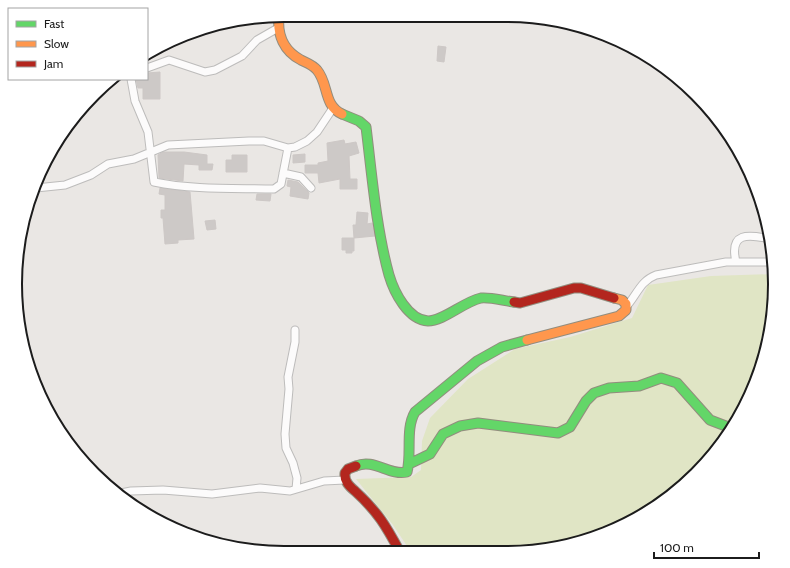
<svg xmlns="http://www.w3.org/2000/svg" width="790" height="568" font-family="Cabin,sans-serif">
	<style>
		.grass { fill: #e0e5c5 }
		.building { fill: #cdc9c7; stroke: #cdc8c6 }
		.lines { fill: none; stroke-linecap: round; stroke-linejoin: round }
		.street-casing { stroke: #bdbcbb; stroke-width: 9 }
		.fast-casing { stroke: #928d7e; stroke-width: 11 }
		.slow-casing { stroke: #928d7e; stroke-width: 11 }
		.jam-casing { stroke: #928d7e; stroke-width: 11 }
		.street { stroke: #fcfbfb; stroke-width: 7 }
		.fast { stroke: #63d668; stroke-width: 9 }
		.slow { stroke: #ff974d; stroke-width: 9 }
		.jam { stroke: #b3261e; stroke-width: 9 }
		.rim { fill: none; stroke: #1c1c1c; stroke-width: 2 }
	</style>
	<rect width="100%" height="100%" fill="#eae7e4"/>
	<!-- grass -->
	<path class="grass" d="M774,274v28l-8,52 -19,49 -28,45 -36,38 -74,46 -68,19 -130,1 -18,-27 -37,-46 55,-2 10,-7 1,-29 8,-23 38,-39 47,-30 55,-12 62,-19 16,-33 63,-9z"/>
	<!-- building -->
	<path class="building" d="M438,46l8,1 -2,15 -7,-1z
		M160,72v27h-17v-11h-5l-2,-9h11v-6z
		M344,140l1,4 11,-2 3,11 -10,3 1,23h7v10h-17v-10l-21,4 -1,-10h-13v-8h13v-2l10,-2 -1,-18z
		M163,152h21l23,3v9h6l-1,6h-13v-5l-15,-1 -1,17 -24,-3 -1,-23z
		M305,154v8l-12,1v-8z
		M232,155h15v17h-21v-12h6z
		M288,180l10,2 11,11 -1,6 -18,-3 1,-9 -4,-1z
		M160,188l30,4 4,47 -16,1v3l-13,1 -2,-26h-2v-8h4v-15l-6,-1z
		M257,194h14l-1,7 -14,-1z
		M357,212l11,1 -1,11 5,-1 3,13 -21,2 -1,-13h3z
		M215,220l1,9 -9,1 -2,-9z
		M342,238h12v13h-2v2h-6v-3h-4z"/>
	<g class="lines">
		<defs>
			<path id="street" d="M147,68l22,-8 36,12 10,-2 27,-14 15,-16 21,-12
				M131,79l4,22 13,31 6,50c39,8 80,6 120,7l7,-5 7,-36
				M283,173l18,4 10,11
				M36,188l29,-3 26,-10 17,-11 26,-5 34,-14 81,-4h15l24,7 7,-1 12,-6 10,-9 16,-24
				M736,262c-7,-30 12,-28 34,-23
				M626,307c11,-12 14,-26 30,-32l70,-13h47
				M295,330v12l-7,35 1,12 -4,45 1,14 7,15 4,15 -1,11
				M116,494l15,-3 32,-1 49,4 48,-6 30,3 34,-10 21,-1"/>
			<path id="fast" d="M342,114l17,7 7,6c6,48 10,101 23,148 5,17 19,45 39,46 16,0 35,-19 53,-23 10,-1 23,3 33,4
				M409,464l21,-10 13,-20 17,-8 18,-3 80,10 12,-6 16,-26 8,-8 15,-5 30,-2 22,-8 16,5 33,37 21,8
				M356,466c18,-8 33,10 51,6 5,-19 -2,-43 8,-60l62,-51 25,-14 25,-7"/>
			<path id="slow" d="M279,16c-2,19 5,35 22,44 6,3 12,5 16,10 12,14 6,35 25,44
				M527,340l92,-24 7,-6v-6l-4,-4 -8,-2"/>
			<path id="jam" d="M514,302l6,1 54,-15h7l33,10
				M356,466l-8,3 -3,4c-1,8 4,13 10,18 23,21 31,35 45,61"/>
		</defs>
		<!-- street casing -->
		<use href="#street" class="street-casing"/>
		<!-- fast casing -->
		<use href="#fast" class="fast-casing"/>
		<!-- slow casing -->
		<use href="#slow" class="slow-casing"/>
		<!-- jam casing -->
		<use href="#jam" class="jam-casing"/>
		<!-- street -->
		<use href="#street" class="street"/>
		<!-- fast -->
		<use href="#fast" class="fast"/>
		<!-- slow -->
		<use href="#slow" class="slow"/>
		<!-- jam -->
		<use href="#jam" class="jam"/>
	</g>
	<!-- crop -->
	<path d="M0 0H790V568H0ZM284 22H506A262 262 0 0 1 768 284V284A262 262 0 0 1 506 546H284A262 262 0 0 1 22 284V284A262 262 0 0 1 284 22Z" fill="#fff" fill-rule="evenodd"/>
	<path class="rim" d="M284 22H506A262 262 0 0 1 768 284V284A262 262 0 0 1 506 546H284A262 262 0 0 1 22 284V284A262 262 0 0 1 284 22Z"/>
	<!-- legend -->
	<rect x="8" y="8" width="140" height="72" fill="#ffffff" stroke="#a4a4a4"/>
	<rect x="16" y="21" width="20" height="6" fill="#63d668" stroke="#a4a4a4"/>
	<text x="44" y="28" font-size="12" fill="#1c1c1c">Fast</text>
	<rect x="16" y="41" width="20" height="6" fill="#ff974d" stroke="#a4a4a4"/>
	<text x="44" y="48" font-size="12" fill="#1c1c1c">Slow</text>
	<rect x="16" y="61" width="20" height="6" fill="#b3261e" stroke="#a4a4a4"/>
	<text x="44" y="68" font-size="12" fill="#1c1c1c">Jam</text>
	<!-- scale -->
	<path d="M654 552v6h105v-6" fill="none" stroke="#1c1c1c" stroke-width="2"/>
	<text x="660" y="552" font-size="12" fill="#1c1c1c" stroke="#ffffff" stroke-width="3" paint-order="stroke">100 m</text>
</svg>
